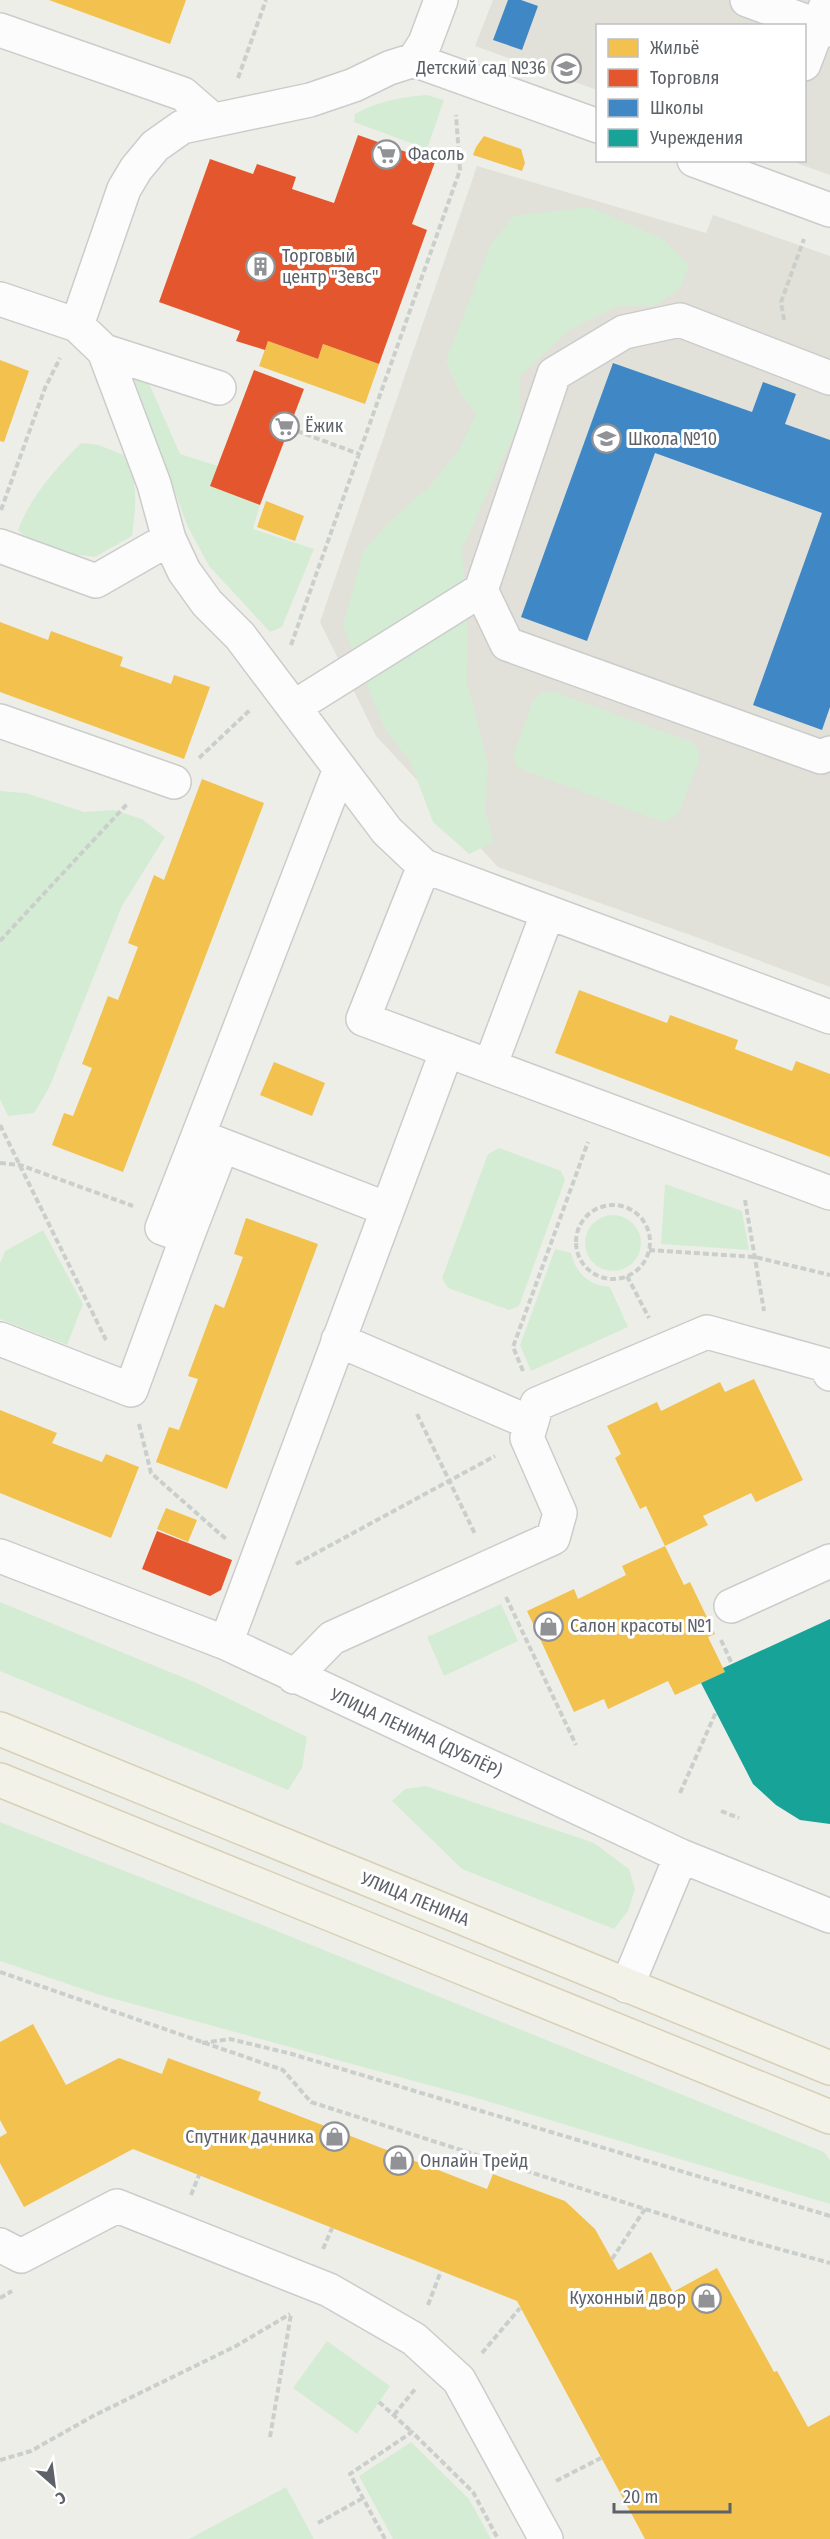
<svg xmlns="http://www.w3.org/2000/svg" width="830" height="2539" font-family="'Fira Sans Condensed',sans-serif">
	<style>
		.education { fill: #e1e0d9 }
		.green { fill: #d5ecd4 }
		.homes { fill: #f2c14e }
		.shops { fill: #e4572e }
		.schools { fill: #3f88c5 }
		.public { fill: #17a398 }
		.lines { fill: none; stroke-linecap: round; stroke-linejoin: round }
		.minor-casing { stroke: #cbcccb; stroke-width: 36 }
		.major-casing { stroke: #d8d0b5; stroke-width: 36 }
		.path { stroke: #cacfcb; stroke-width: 4; stroke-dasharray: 6 3; stroke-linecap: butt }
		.minor { stroke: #fcfcfc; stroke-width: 33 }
		.major { stroke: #f3f2e9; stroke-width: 33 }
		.labels { text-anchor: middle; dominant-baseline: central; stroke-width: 6; stroke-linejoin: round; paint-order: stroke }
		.poi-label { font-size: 18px; fill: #5d6168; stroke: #fff; text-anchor: start }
		.street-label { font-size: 18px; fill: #5d6168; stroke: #fff }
	</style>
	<rect width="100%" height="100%" fill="#eeeee9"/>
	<!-- education -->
	<path class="education" d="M493,0h337v175l-39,-14 13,-1v-134h-206l-1,64 -122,-44z
		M477,166l229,67 7,-18 117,41v731l-134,-50 -198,-70 -122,-131 -56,-114z"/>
	<!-- green -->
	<path class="green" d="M427,95l17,5 -17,49 -73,-27 1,-8c23,-13 46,-17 72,-19z
		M589,207l74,32 26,27 -9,22 -25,18h-38l-48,24 -49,46v45l-58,128 6,85 -1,49 21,80 -3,49 9,30 -25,12 -36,-32 -23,-61 -25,-32 -42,-103 20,-74 25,-29 41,-36 30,-37 17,-36 -16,-21 -14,-32 45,-117 23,-28z
		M131,372h13l36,82 38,12 -8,20 50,19 -7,24 61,20 -32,78 -12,5 -61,-66 -22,-41z
		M81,443l18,2 29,12c10,27 8,51 4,79l-37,21 -41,-5 -22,-8 -14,-14c13,-34 37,-61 63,-87z
		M551,691l143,52 5,10v7l-21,55 -15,7 -140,-52 -6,-4 -4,-11 20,-53 5,-7z
		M0,791l26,2 58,19 30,-2 28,9 23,18 -43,69 -73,182 -15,25 -26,3 -8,-17z
		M499,1148l62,23 4,9 -46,126 -10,4 -61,-22 -6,-10 46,-124z
		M665,1184l77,27 7,39 -88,-6z
		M585 1243a28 28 0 1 1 56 0a28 28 0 1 1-56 0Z
		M43,1230l40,74 -16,41 -67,-26v-56l5,-12z
		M555,1249l16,4c5,20 17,32 39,34l18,40 -97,44 -11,-26z
		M0,1602l199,82 108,53 -5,31 -14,22 -288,-119z
		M501,1604l17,37 -74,35 -17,-39z
		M426,1786l168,57 35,26 6,20 -7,22 -14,18 -152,-60 -70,-68 13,-12z
		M0,1822l247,97 577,233 6,8v44l-350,-105 -380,-104 -100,-34z
		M327,2341l63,45 -33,48 -64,-46z
		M411,2442l58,57 22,40h-98l-34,-63z
		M286,2487l28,52h-125z"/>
	<!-- homes -->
	<path class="homes" d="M49,0h137l-16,44z
		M484,136l37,13 4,14 -3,8 -49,-16 3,-8z
		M268,341l50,18 5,-15 56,20 -14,40 -106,-38z
		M0,360l29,11 -25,71 -4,-1z
		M266,501l38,15 -9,25 -38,-14z
		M0,622l48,18 3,-9 72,26 -3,9 51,18 3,-9 36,12 -26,72 -184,-67z
		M202,779l62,24 -141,369 -71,-27 12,-32 9,3 19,-48 -10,-4 26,-68 10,4 20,-53 -10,-4 26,-68 10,5z
		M579,990l88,33 3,-8 68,25 -3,9 57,22 4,-10 34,13v83l-275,-104z
		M274,1062l51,21 -13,33 -52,-21z
		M246,1218l72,26 -91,245 -71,-27 13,-35 10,3 19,-51 -10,-3 27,-72 9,4 19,-51 -9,-3z
		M754,1379l49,101 -47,22 -5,-9 -48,23 5,9 -43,21 -19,-40 -6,3 -25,-51 6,-4 -14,-28 50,-24 4,9 59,-29 5,10z
		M0,1410l57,23 -5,10 50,19 4,-8 33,13 -28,71 -111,-45z
		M166,1508l31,12 -9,22 -31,-13z
		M665,1546l19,39 6,-3 25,52 -7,3 17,35 -50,23 -7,-14 -60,28 -4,-10 -30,13 -47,-101 47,-22 4,10 48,-24 -4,-9z
		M33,2024l33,61 53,-27 43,16 6,-16 93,34 -3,8 229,89 6,-15 72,27 30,28 23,41 33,-18 22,40 44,-24 57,104 3,-1 31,56 22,-12v124h-185l-128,-238 -384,-152 -109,58 -24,-44v-26l7,-4 -7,-13v-78z"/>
	<!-- shops -->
	<path class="shops" d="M358,135l77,27 -23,62 15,6 -48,134 -56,-20 -5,15 -50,-18 -3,9 -29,-9 4,-10 -81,-29 51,-143 43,15 4,-10 39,13 -4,12 42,14z
		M254,370l50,19 -44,116 -50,-19z
		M157,1531l75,29 -11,30 -11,6 -68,-27z"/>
	<!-- schools -->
	<path class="schools" d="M508,0h13l17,6 -16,44 -29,-10z
		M613,363l139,49 11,-30 33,12 -11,30 45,16v267l-8,23 -69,-25 69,-192 -167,-60 -68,188 -66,-24z"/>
	<!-- public -->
	<path class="public" d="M830,1619v205l-30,-4 -24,-15 -23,-21 -52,-101 24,-11 -2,-4z"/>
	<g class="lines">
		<defs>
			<path id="minor" d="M747,0l83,30
				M0,30l183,64 30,26
				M414,60l11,-17 16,-43
				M804,64l24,-64
				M694,160l136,50
				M0,299l77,26 27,26 50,133 15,55 15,32 23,32 33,33 147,195 37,35 406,151
				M77,325l47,-136 12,-20 19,-23 27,-19 128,-27 44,-15 35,-17 25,-8 184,66
				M104,351l115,37
				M830,378l-150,-58 -56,12 -70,42 -73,216 26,54 314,113 9,-4
				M0,546l96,35 73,-42
				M294,707l187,-117
				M0,721l174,61
				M424,866l-61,153 467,174
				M490,1066l58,-154
				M198,1136l142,-367
				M187,1237l35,-91
				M0,1339l131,51 56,-153 -25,-9 36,-92 189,73
				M338,1340l193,83
				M0,1556l226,87 455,213 149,60
				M731,1606l99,-45
				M226,1643l221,-593
				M294,1677l38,-39 221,-100 7,-25 -33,-75 10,-34 170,-72 119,33 4,9
				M627,1986l54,-130
				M0,2245l21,11 96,-50 212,84 85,49 45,41 87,159"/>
			<path id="major" d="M0,1729l830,339
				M0,1780l830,337"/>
		</defs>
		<!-- minor casing -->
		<use href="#minor" class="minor-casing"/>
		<!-- major casing -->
		<use href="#major" class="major-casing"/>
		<!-- path -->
		<path class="path" d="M238,78l28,-78
			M784,320l-3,-18 23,-63
			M297,431l62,23
			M1,510l44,-122 15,-30
			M291,645l169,-475 -4,-55
			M199,758l51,-48
			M0,941l128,-138
			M0,1125l106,215
			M0,1163l20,2 113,41
			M745,1200l19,111
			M576 1242a37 37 0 1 1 74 0a37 37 0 1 1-74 0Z
			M649,1250l106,7 75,18
			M627,1276l22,42
			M523,1371l-10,-24 75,-205
			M417,1414l58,120
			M139,1424l12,49 76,67
			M296,1564l199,-108
			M506,1597l70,148
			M721,1640l11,24
			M680,1793l36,-81
			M721,1811l18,7
			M0,1972l283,98 28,32 406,130 113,31
			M202,2043l28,-4 62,15 538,162
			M191,2195l8,-20
			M323,2249l9,-21
			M612,2259l33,-50
			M0,2298l12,-7
			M428,2305l13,-34
			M482,2353l38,-45
			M379,2402l33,30
			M394,2415l22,-27
			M270,2437l21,-123
			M0,2460l31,-9 64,-36 141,-69 54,-32
			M556,2481l45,-23
			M318,2523l45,-25
			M385,2539l-35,-65 62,-42 61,60 25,47"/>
		<!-- minor -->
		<use href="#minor" class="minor"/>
		<!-- major -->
		<use href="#major" class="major"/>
	</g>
	<!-- icons -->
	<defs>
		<symbol id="school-ring" viewBox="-11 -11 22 22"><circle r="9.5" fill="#fff" stroke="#909295" stroke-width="1.5"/><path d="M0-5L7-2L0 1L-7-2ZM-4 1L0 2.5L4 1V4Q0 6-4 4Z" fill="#909295"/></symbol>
		<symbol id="supermarket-ring" viewBox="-11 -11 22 22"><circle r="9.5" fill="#fff" stroke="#909295" stroke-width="1.5"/><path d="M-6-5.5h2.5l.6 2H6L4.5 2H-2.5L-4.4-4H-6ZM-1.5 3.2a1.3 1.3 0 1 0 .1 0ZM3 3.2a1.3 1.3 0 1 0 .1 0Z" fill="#909295"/></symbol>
		<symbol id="building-ring" viewBox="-11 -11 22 22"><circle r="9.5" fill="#fff" stroke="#909295" stroke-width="1.5"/><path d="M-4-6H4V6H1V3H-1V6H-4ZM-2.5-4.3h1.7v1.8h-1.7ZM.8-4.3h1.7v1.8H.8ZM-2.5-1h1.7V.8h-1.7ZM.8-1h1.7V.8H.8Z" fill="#909295"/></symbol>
		<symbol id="shop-ring" viewBox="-11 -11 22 22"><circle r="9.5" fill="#fff" stroke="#909295" stroke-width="1.5"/><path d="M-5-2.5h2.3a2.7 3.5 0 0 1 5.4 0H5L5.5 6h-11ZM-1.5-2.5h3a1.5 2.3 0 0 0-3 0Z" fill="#909295"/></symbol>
	</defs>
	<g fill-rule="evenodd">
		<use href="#school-ring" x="550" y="52" width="33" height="33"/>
		<use href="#supermarket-ring" x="370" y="138" width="33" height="33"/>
		<use href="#building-ring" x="244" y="250" width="33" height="33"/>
		<use href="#supermarket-ring" x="268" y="410" width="33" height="33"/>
		<use href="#school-ring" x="590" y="422" width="33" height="33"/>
		<use href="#shop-ring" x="532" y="1610" width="33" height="33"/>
		<use href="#shop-ring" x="318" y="2120" width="33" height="33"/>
		<use href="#shop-ring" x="382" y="2144" width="33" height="33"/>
		<use href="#shop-ring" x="690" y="2282" width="33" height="33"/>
	</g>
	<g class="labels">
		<!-- poi labels -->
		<g class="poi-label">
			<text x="546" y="68" text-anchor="end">Детский сад №36</text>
			<text x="408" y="154">Фасоль</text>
			<text x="282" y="256">Торговый<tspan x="282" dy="21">центр "Зевс"</tspan></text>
			<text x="305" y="426">Ёжик</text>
			<text x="628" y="439">Школа №10</text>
			<text x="570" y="1626">Салон красоты №1</text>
			<text x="314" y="2137" text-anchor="end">Спутник дачника</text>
			<text x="420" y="2161">Онлайн Трейд</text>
			<text x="686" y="2298" text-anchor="end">Кухонный двор</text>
		</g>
		<!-- street labels -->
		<g class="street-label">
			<text transform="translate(416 1733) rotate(25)">УЛИЦА ЛЕНИНА (ДУБЛЁР)</text>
			<text transform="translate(415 1899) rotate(22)">УЛИЦА ЛЕНИНА</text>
		</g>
	</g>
	<!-- legend -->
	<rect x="596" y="24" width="210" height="138" fill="#ffffff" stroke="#bec0c3" stroke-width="1.5"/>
	<rect x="608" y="39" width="30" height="18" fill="#f2c14e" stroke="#bec0c3" stroke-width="1.5"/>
	<text x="650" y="54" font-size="18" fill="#5d6168">Жильё</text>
	<rect x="608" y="69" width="30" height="18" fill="#e4572e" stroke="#bec0c3" stroke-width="1.5"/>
	<text x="650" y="84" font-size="18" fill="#5d6168">Торговля</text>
	<rect x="608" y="99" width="30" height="18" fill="#3f88c5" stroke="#bec0c3" stroke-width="1.5"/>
	<text x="650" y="114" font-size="18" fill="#5d6168">Школы</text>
	<rect x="608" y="129" width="30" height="18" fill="#17a398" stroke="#bec0c3" stroke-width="1.5"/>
	<text x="650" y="144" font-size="18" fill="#5d6168">Учреждения</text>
	<!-- north arrow -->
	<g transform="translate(54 2485) rotate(152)" stroke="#ffffff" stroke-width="4.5" paint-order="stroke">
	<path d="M0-4.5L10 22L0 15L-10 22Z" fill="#5d6168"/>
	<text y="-9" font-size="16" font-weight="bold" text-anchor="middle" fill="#5d6168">С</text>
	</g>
	<!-- scale -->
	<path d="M614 2503v9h116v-9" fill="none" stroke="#5d6168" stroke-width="3"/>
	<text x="623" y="2503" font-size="18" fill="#5d6168" stroke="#ffffff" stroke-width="4.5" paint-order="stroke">20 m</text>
</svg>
